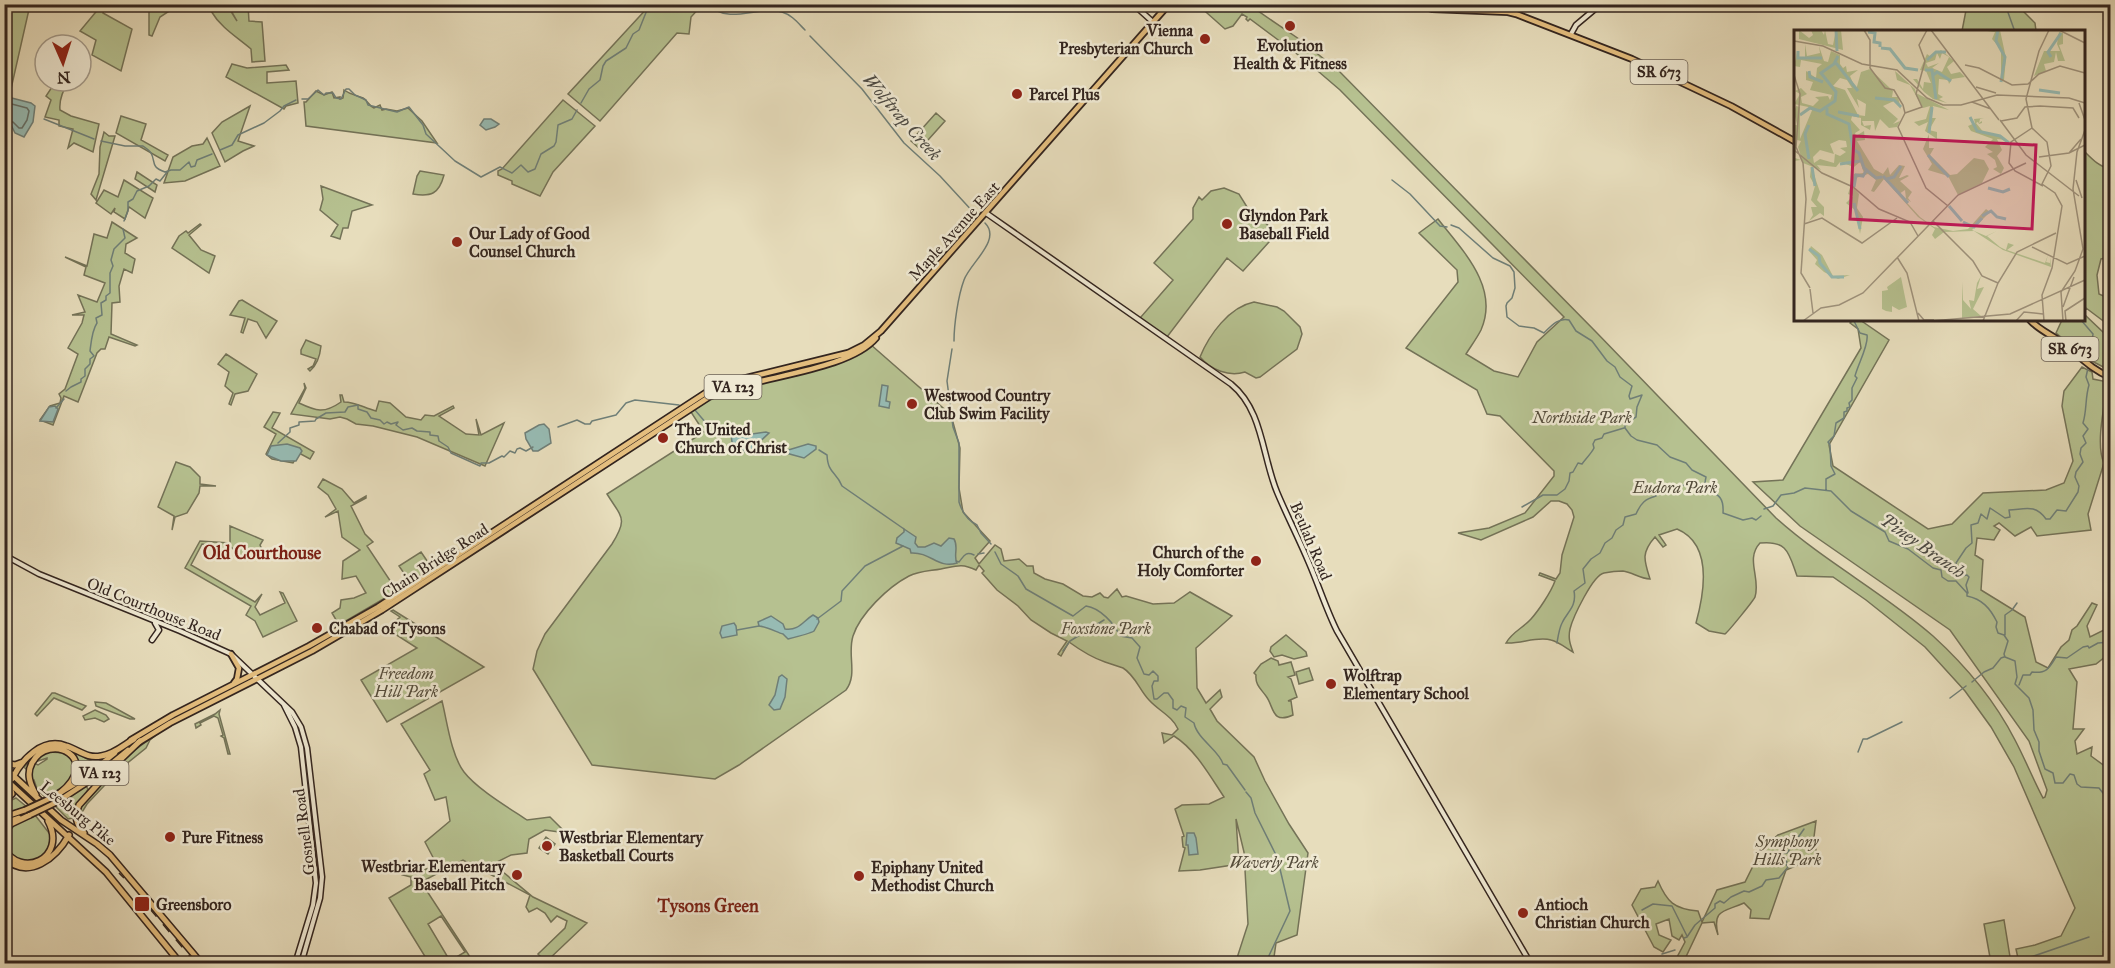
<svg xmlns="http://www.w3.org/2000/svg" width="2115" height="968" font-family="'IM FELL Great Primer',serif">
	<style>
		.green { fill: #b6c190; stroke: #747358; stroke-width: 1.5; fill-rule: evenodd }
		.water { fill: #97bbb3; stroke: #6f7f78; stroke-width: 1.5 }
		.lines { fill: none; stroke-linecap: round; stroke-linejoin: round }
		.shore { stroke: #657069; stroke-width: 1.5 }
		.stream { stroke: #6f7f78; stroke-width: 1.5 }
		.secondary-casing { stroke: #33251f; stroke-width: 7 }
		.primary-casing { stroke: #33251f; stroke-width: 8 }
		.trunk-casing { stroke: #33251f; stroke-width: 8 }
		.secondary { stroke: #efe9d3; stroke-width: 4 }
		.primary { stroke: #e4be7e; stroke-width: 4.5 }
		.trunk { stroke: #e4be7e; stroke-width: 5 }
		.rail { stroke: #33251f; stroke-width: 1.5; stroke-dasharray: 10 10; stroke-linecap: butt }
		.primary-bridge-casing { stroke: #33251f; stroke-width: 8; stroke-linecap: butt }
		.primary-bridge { stroke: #e4be7e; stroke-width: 4.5 }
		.poi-dot { fill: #8f2418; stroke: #efe9d3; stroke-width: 2 }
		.labels { text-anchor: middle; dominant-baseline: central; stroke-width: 5; stroke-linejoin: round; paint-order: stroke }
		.shield { fill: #efe9d3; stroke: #6b6055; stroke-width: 1.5 }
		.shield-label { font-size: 15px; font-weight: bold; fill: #33251f }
		.poi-label { font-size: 16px; font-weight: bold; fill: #33251f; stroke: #efe9d3; text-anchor: start }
		.street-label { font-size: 16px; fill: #33251f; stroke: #efe9d3 }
		.park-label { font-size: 16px; font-style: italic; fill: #544c3b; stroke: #efe9d3 }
		.water-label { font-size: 18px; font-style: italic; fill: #4c4a44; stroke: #efe9d3 }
		.neighbourhood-label { font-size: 18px; font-weight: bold; fill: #7a1f14; stroke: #efe9d3 }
		.inset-river { fill: none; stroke: #97bbb3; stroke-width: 3 }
		.inset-road { fill: none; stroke: #9f937d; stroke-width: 1.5 }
		.view { fill: #c2185b; fill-opacity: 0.15; stroke: #c2185b; stroke-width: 3 }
		.inset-edge { fill: none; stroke: #33251f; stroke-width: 3 }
	</style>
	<rect width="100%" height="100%" fill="#e7ddbc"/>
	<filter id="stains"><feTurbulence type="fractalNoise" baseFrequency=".00333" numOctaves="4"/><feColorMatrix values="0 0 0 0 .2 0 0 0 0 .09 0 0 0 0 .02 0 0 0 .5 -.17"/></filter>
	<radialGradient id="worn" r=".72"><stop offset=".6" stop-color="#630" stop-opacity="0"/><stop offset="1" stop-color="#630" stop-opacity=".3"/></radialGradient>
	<!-- green -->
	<path class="green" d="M4,5h26l-19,84 -6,-3z
		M174,5l3,1 -17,11 -8,19 -3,-1v-28h26z
		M227,5l10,16 -9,-16h20l1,16 13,1 3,39 -13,1 -1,-13c-14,-12 -30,-21 -40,-38z
		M650,5h52l-11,12 -2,17 -12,-1 -77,88 -32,-27z
		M1198,5h47l10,4 44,30 40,32 257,261 180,186c49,44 108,75 157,118 33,30 62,65 82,104 10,19 18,39 28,58l2,-1 2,-7 -18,-49 -79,-111 -150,-104 -47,-44 30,-2 78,-132 -3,-19 -8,-6 3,-3h7l29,20 -60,105 4,21 95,63 24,-5 31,-31 63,-3 18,-7 9,-22 -11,-55 2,-15 18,-24 10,5 1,7 15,3c-3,21 -13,62 -4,81l-16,51 3,16 -54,6 -6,-9 -16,9 -16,-13 -5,3 6,4 -6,10 -17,-2 -2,17 8,5 -2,30 44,27 11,45 12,6 13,-21 8,-7 3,-10 5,-4 15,-23 5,2 -10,21 3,11 20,-10v26l-14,11 -27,5 8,13 -4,47h11l-9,12 2,13 15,-7 -1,9 15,11 2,11 2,2v183h-18l-3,-4 -15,4h-55l-3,-14 19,-4 26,-9 14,-28 -61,-141 -23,-40 -26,-36 -40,-44 -59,-47 -33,-23 -36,-1c-8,-22 -9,-36 -37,-33 -15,16 1,35 -5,54 -1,3 -27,35 -30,37l-16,-3 -13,-8c8,-29 17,-79 -19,-94l-18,6 7,10 -3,2 -8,-10c-14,16 -11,23 -5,42 -10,0 -18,-7 -27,-8 -6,0 -14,1 -19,2 -11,2 -31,44 -34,56 -2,9 0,15 3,23 -7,-4 -14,-10 -22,-12 -14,-4 -30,4 -45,3 6,-11 17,-15 25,-24 8,-9 20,-27 24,-38l-16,-6 1,-2 16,6 4,-6 2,-18 12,-38 -2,-7 -5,-6 -8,-3h-8l-18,16 -52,23 -23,-7 31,-5 36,-15 29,-37v-5l-54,-55 -13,-2 -10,-24 -71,-42 52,-66 -1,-12 -38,-37 19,-14c24,31 62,68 43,111 -4,8 -10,16 -15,24l28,17 24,6 19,-35 27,-25 -224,-227 -35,-30 -55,-41 -2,2 -2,-2 1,-2 -5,-3 -9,12 -8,3z
		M1967,5h50l18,18 1,8h-74z
		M100,7l4,2 -1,4 29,16 -11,42 -29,-16 4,-15 -16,-9z
		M232,64l15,4 39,-3 3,5 -22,2v11l29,-2 2,22 -12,3 -2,3 -58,-32z
		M56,81h15c-8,7 -12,19 -11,29l11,6 28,8 -6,28 -19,-9 -6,5 5,-19 -14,-3v-6l-14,-3 6,-17 -5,-4z
		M344,90c7,5 12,5 19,8 5,3 6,8 11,10l6,-3 2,5 4,-1 11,2 11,-3 14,13 15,22 -131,-17 -2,-24h2l10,-11 8,4 8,-3 2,6 6,-1v2l3,-1z
		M563,100l32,26 -42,46 -13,24 -28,-12v-3l-14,-6v-4l4,-2z
		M250,106l-12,35 16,5 -11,5 -18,11 -13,-29 10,-11z
		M936,113l9,8 -25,28 -9,-8z
		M121,116l25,8 -5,16 27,15 -3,6 -49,-28z
		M104,132l5,4h6l-19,64 -5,-6 8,-20 1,-27z
		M207,138l13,28 -35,15 -21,2 9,-26 19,-11 11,-2z
		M2084,151c7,7 16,17 26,17v89l-9,2 -4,16 2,19 11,5v27l-24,-18 -2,3z
		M420,171l24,4c-5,19 -13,22 -31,19l4,-18z
		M137,172l20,13 -2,7 -20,-13z
		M124,180l29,18 -8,20 -16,-11 -4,12 -11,-7 1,-4 -4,6 -15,-11 8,-13 14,7z
		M321,186l51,19 -20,6 -4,17h-5l-3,11 -9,-3 7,-11 -18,-15 3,-11z
		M1224,188l15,6 8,13 30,26 -34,38 -16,-13 -60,79 -27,-19 33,-38 -19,-17 39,-44v-11l6,-11 3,3 9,-9z
		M112,222l25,16 -11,6 -1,9 10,6 -3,14 -8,-4 -5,17 1,16 -8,1 -1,31 26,11 -2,1 -26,-9 -4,12h-4l-4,4 -19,49 -14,-6 -11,29 -13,-5 10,-14 10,-3 1,-5 -2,-4 6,-5 13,-35 -10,-6 14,-25 2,-8h-12l13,-3 -7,-17 19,7 8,-19 -21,-8 2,-8 -21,-10 22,9 7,-32 13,4z
		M200,224l1,1 -12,10 12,15 14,6 -6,17 -37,-25 7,-12 7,-5 2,2z
		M242,300l35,21 -11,17 -9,-16 -9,-3 -5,14 -2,-1 4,-14 -15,-3 9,-14z
		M1254,302l23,5 7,4 16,16 2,7 -5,15 -37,28 -4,1 -11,-6c-16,5 -34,-2 -45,-15 9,-22 29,-50 54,-55z
		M2084,314l19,18 7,2 -1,36 -21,-11 -32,-26 6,-13h22z
		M306,340l15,6c-1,10 -4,19 -11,25l-2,-2 5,-3 3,-7 -15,-5v-4z
		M870,344l81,71 9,33 -1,40 4,24 27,29 -15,17 4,6 16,-19 6,4 3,12 15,-2 8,7h6l1,7 11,6 18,5 20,12 9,1 8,-4 4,4 4,1 9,-9 5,8 4,-1 27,8 21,-1 16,-11 42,24 -36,32 1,40 9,15 14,-13 2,7 -12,12 7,12 37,36 11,24 24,43 19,29 -11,82 -21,8 -2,14h-7v6h-25v-3l-6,1 12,-37 -4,-72 -8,-33 3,45 -39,6 -21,1 6,-23 -2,-1 -1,-10 2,-1 -9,-27 7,-4 27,-1 15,-7c-14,-21 -29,-48 -50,-61l-10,7 -2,-10 10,2 6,-6c-6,-13 -19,-18 -29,-29 -9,-9 -14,-25 -26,-32 -6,-2 -12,-4 -18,-6 -12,-4 -25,-12 -36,-20l-8,14 -3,-2 9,-13 -16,-8 -20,-13 -13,-14 -21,-16 -15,-17 2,-2 -5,-6 -3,5c-15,-7 -19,-4 -35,-1 -11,2 -22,2 -32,7 -21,11 -49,38 -56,60 -6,19 5,38 -7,54l-107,75 -24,14 -123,-14 -59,-96 4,-18 8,-17 67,-90c16,-26 10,-26 -5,-50l97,-62 -15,-23 18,-11 128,-36z
		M226,354l31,20 -9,17 -13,3 -4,11 -2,-1 4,-11 -8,-7 4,-14 -11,-8z
		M304,383l2,5 -7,15c17,8 25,11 42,-1l-1,-7h2l2,7c12,0 20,6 32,9l3,-10 11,2 16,14 15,3 4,-5 9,1 19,-10 1,2 -15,8 27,18 13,1 -3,-16 5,16 23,-12 -19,43 -68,-29 -44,-11 -17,-2 -9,-5 -7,-2 -10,2 -39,-5 14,-26z
		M273,412l7,1 -8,15 42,24 -4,7 -11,-6 -6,10 -21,-4 -6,-5 10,-20 -12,-7z
		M176,462l14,5 10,10v7l16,2h-16l-1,7 -12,20 -12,4 -3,13 2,-14 -16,-9z
		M323,479l19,10 12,14 12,-7v2l-15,8 14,28 8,8 -6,4 30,45 -58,34 -7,-12 8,-5 1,-8 13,-2 12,-5 -10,-17 -14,3 1,-18 17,-11 -18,-13 -4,-26 -13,6 11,-8 -8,-14 -10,-8z
		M230,526l33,14 -3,5 5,11 -5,3 -5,-10 -14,8 -10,-10 -11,8 -3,-1 -1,-8 -14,-2 -11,21 64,37 7,-8 -7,13 5,8 25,-12 -5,-11 3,1 14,28 -34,16 -8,-16 -9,-6 5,-9 -66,-38 15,-27 30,2z
		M421,552l11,16 -22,14 -11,-16z
		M393,610l91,57 -97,55 -26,-42 56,-32 -30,-19 13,-12 -9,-6z
		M1286,635l20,17 1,4 -13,3 -12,-4 -8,2 -4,-6 1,-4z
		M1271,658l7,3 1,4 12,-3 4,13 -7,2 3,2 6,18 -9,4h3l2,14c-22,10 -19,-9 -27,-19 -5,-7 -11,-11 -10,-21l-2,-2 7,-9z
		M1309,668l4,12 -14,4 -3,-12z
		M52,693h3l31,13 -4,4 -28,-12 -17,18 -2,-2z
		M442,701c5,20 9,54 22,71 13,17 45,36 63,48l23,-3 16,16 -21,-3 -16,9 -2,14 -16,2 -14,7v5l36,30 54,26 -41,39 -8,-8 27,-26 2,-7 -10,-5 -6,6 -6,-9 -8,-5 -8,4 -3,-5 4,-12 -67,-35 -42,22 53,81h-45l-40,-65 22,-13v-8l-8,-2 15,-8 3,4 16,-6 -12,-23 25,-21 -4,-24 -11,3 -11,-26 6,-4 -29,-46zM441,916l24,36 -15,9 -22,-37z
		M95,702l11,1 29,16h-5l-34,-13z
		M95,710l11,5 3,4 -5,3 -9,-4 -10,2 -2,-4z
		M220,710l-1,4 11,40h-2l-4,-16 -3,-2 2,-1 -5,-17 -4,-2 -14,7 1,2 -5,3 -1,-4 20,-10z
		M160,732l-10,8 -4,8 -26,21 -33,35 -6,10 -2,-4 1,-3 45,-50z
		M58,745l14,5 19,11 -11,11 -7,-18 -25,-5 -21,21 -3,-3 15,-15z
		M48,752c13,0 21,0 27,13l-6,17 -23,16 -9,-9 -3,-9h-2l-1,-11 3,-6 4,2 9,-6v-1l-9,3 2,-5z
		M86,786l2,3c-5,11 -12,17 -15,29l-5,1 -13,-13z
		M16,798l11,9 -22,8v-12z
		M35,815l14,18h3c0,19 -19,38 -38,25 -11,-8 -11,-25 -1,-33 7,-4 15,-7 22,-10z
		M1816,821l-2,16 3,20 -31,13 -17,49 -19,-1 1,-8 -7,-7c-20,9 -32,6 -26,32l-4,-13 -12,1 -19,40h-13v-4l7,-2 8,-15 -3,-7 -3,5 -7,-4 -3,-17 -13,5 3,11 12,5 -8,12 -9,-5 -22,-42 9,-16 14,-2 3,-6c9,21 16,28 40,30l4,11 15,-32 28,-8 16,-32 17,-15z
		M546,837l9,7 -7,10 -9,-6z
		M2004,920l7,43h-20l-7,-39z"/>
	<!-- water -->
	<path class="water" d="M4,96l27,7 4,3 -2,16 -9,15 -9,-4 -3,-6 -7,-1z
		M484,119h7l8,5 -4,3 -9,3 -6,-5z
		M882,385l6,1 -2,15 4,1 -1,6 -10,-2z
		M55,406l3,3 -5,13 -13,-1 9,-14z
		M544,424l5,5 2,14 -13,8h-5l-7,-12 -1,-6 14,-8z
		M714,426l5,5 8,-1 18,5 21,-3 3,1 -19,18 -5,1 -13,-10 -1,-8 -5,-2h-10z
		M287,444l13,4 2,3 -6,10h-15l-14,-6 4,-9z
		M808,444l8,2v3l-12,9 -18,-5 -1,-2z
		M904,529l12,8 -1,6 3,4h7l9,-4 7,3 8,-8 5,1c5,8 -1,17 3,24 -19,6 -26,-11 -46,-10l-1,-4 -14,-6 1,-5 7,-6z
		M813,615l5,3 1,4 -5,9c-3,2 -22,7 -26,8l-5,-5c-5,-1 -15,-7 -24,-8l-1,-4 13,-6 12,8 2,5c14,2 18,-8 28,-14z
		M734,623l2,3 1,9 -15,3 -2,-5 2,-7z
		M782,675l5,4 -2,18 -5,12 -6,1 -5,-5 6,-10 4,-18z
		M1187,833h7l2,5 2,16 -9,1 -1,-10h-2z"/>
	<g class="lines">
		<!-- shore -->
		<path class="shore" d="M4,102l23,6 2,3 -2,9 -5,8h-3l-6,-6 -9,-1"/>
		<!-- stream -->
		<path class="stream" d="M709,4c18,22 49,1 73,8 10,3 16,11 23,18
			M2005,4l10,28
			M810,36l52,53 42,54 36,33 35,38
			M302,99h6l10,-9 6,5 2,-2h7l3,5 5,1 5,-10h3l6,6 11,5 2,5 29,7 12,-5 14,18 3,9 29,27 26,16 19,-10 12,6 9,-8 7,7 7,-3 6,-15 13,-8 2,-4 2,-17 14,-6 5,-9
			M581,103l8,-14 11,-9 3,-14 3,-5 20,-13 7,-14 6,-4 8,-20 6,-6
			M44,119l50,20
			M101,141l24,5h18c3,2 6,4 8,7 5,9 -1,14 14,19l6,-2h9l9,-8 2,5 4,-1 2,-6 15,-6
			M220,150l12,-5 6,-10 26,-12 16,-12 4,-5 12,-6
			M2084,168v2
			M1392,180l18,14 30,32 7,1
			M124,221l4,-10v-9l5,-3 4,-8 12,-5 7,-7 4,2 8,-10
			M1451,225l8,3 34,30 17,8 4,6 1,16 -3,10 -5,5 -1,3 1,11 12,9 15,2 10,5c7,-7 15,-16 25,-13l7,11 16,10 15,20 8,6 5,10 12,9 -3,10 1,3 12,-4 -5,12 -1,10 -11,7v4l6,8 6,4 20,5 13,12 16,6 6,7 14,7c-6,24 19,6 17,36l20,7 9,-2 4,2 5,-4
			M2081,320l12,14 -4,27
			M954,341c0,-16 4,-45 10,-61 6,-17 38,-40 21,-57
			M952,349l-5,32 6,46 6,16v59c3,10 8,18 18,23l4,8 10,11
			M66,391l5,-4 10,-5v-3l4,-3v-7l5,-5v-5l4,-3 -4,-5c1,-8 2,-21 7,-28l-1,-5 6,-3 -1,-12 5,-3v-4l4,-3v-20l3,-7 -2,-6 3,-11 11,-11 -2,-9
			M56,408l8,-9
			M695,410l11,13 8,3
			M558,427l19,-7 8,4h5l2,-3 24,-6 10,-12 9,-3 44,5
			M278,443l12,-11v-4l9,-3v-3l16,-1 1,-2 10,-6 19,-1 3,-5 10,-2v4l9,3 4,6 9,2 4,4 3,-2 4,2 7,-2 -2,3 7,5 9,-2 5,3 13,1v3l8,1 1,5 9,6 3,6 29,13 1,-3h8l13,-7 2,1 6,-6 5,2 2,-4 3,-1 6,3 7,-4
			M819,450l8,5c1,19 9,16 15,31l62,43
			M757,452l5,3 12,-3h11
			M1826,490v-11l9,-5 -4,-8 -1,-21 -2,-3 6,-6 2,-13 8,-5v-6l3,-1v-3l3,-1 -1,-4 3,-3v-12l5,-10 -2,-2c3,-12 14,-31 12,-41l-7,-2 -6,-12 1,-1
			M1522,507l21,-12h14l8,-6 4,-8 1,-8 3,-1 5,-9 4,1c4,-6 9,-10 12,-16l-1,-4 2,-4 7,-2 2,-4 20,-6
			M1764,509l9,-3 8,-11 13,-2 11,-5 26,3 20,20 34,21 4,9 19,8 25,19 8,2 1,7 6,4h8l11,12v3c15,3 23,12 30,26l-1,5 2,6 6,2 4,6 -4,13 1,3 10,4 2,16 -2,7 14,14 4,12 1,20 5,12v9l6,18 8,4 2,10h8l7,-9 4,1 3,9 4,3 18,1 11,14
			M995,552l6,12 17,12 8,13 47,27 13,-10c14,2 28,17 34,30l12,2 8,9 -3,11 7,16 5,1 4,-4 5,5v5h-4l-2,5 2,13h3l7,-6h4l5,7v8l4,2 4,-4 5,2 -1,9 9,6c3,16 26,28 29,41l4,1 18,25
			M978,554l6,-1
			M956,561l3,1c5,-6 6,-11 15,-7
			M1968,593l-2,-8 3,-8 -2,-2 -5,1 -4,-4 -2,-9 10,-15 6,-5 -1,-18 7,-2 3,-9 6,5 3,-11 15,10 5,-1 -1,-7c17,-1 26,-6 37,9h4l7,-9 9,1 12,-19 1,-6 -4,-9 1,-5 7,-10 -3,-8 1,-6 5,-5 -3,-7 5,-7 -5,-6c4,-13 2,-25 6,-38l-3,-8 2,-9
			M817,619l24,-18 1,-10 23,-25 38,-20
			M737,630l22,-4
			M2005,635v-20l7,-5 5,-7
			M1557,643c1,-6 2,-14 5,-20 5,-11 15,-16 12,-32l11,-8 -2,-14 8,-10 9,-6 5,-10 7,-5 4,-8 7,-5 2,-8 11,-3c5,-11 9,-15 20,-18v-9l2,-2 14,6 3,-5 9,-1c6,5 12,5 19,1
			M1063,651l7,-10 34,-21
			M1972,682l12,-10 9,-4 8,-10 3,-1
			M2019,685l4,-10h7l2,-3c15,2 18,-5 24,-15l11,1 16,-11 5,-1 1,2 9,-5 12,-1
			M1950,698l16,-12
			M1858,752l5,-13h4l35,-17
			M1246,792l5,6 4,15 24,48v4
			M1642,910l11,-6 19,2 15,30
			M2103,932l7,-4
			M1684,938l3,-1 8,-12 20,-17v-4l5,-3 4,2 7,-6 13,-6 5,1 13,-6 4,-6 13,-2 9,-11 -3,-4 2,-1 -5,-6 2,-3h3l17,-24
			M1662,954l13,-4
			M1265,964l25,-53 -10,-42
			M2019,964l6,-5 64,-22"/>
		<defs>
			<path id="secondary" d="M1133,4l21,19
				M1571,34l5,-9 25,-21
				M986,213l245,171c32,26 31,72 46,108 10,24 22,47 32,71 10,23 17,46 28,68l194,333
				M4,555l35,19 141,57 51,23 61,58 9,15 6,21 15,129 -2,21 -19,66
				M152,640l7,-10 -4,-7
				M284,705l11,22 6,20 15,136 -3,22 -18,59"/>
			<path id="primary" d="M1417,4l15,5 76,3 8,2 116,45 99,47 65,36
				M2030,320c9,10 20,14 31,22 17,12 29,27 49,35
				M231,654l8,14 -2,11 -3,4
				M131,740l42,-25 136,-69 69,-39 332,-217 24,-9 114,-28 16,-8 17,-14 288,-327
				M139,742l31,-19 142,-72 70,-41 327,-213c45,-21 138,-25 167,-59
				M51,798l29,-17 35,-28
				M57,802l38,-25 33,-27
				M4,817l21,-7
				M4,823l15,-5"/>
			<path id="trunk" d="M4,763l11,2 8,-3
				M4,767l57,53 36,24 13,11 92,109
				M4,778l102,94 75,92
				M12,779c10,-20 31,-42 54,-33 13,4 21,13 35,10 12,-1 23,-11 33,-17
				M36,795c-6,-11 -10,-21 -4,-32 17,-32 71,-5 28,30
				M4,800l8,-6 -3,-10
				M4,833l7,-9 19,-9
				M84,833c-8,-9 -10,-17 -5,-28l39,-43 22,-21
				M4,848c16,31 64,11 44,-27
				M4,858c25,23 52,0 65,-23"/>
		</defs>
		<!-- secondary casing -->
		<use href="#secondary" class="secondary-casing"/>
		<!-- primary casing -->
		<use href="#primary" class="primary-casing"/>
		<!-- trunk casing -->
		<use href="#trunk" class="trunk-casing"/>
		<!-- secondary -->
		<use href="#secondary" class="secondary"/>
		<!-- primary -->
		<use href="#primary" class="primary"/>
		<!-- trunk -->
		<use href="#trunk" class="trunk"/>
		<!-- rail -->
		<path class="rail" d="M119,873l5,5
			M150,909l44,52"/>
		<defs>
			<path id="primary-bridge" d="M25,810l26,-12
				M30,815l27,-13"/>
		</defs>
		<!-- primary-bridge casing -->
		<use href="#primary-bridge" class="primary-bridge-casing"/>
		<!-- primary-bridge -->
		<use href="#primary-bridge" class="primary-bridge"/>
	</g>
	<!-- markers -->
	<g class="poi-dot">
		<circle cx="1290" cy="26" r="6"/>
		<circle cx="1205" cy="39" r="6"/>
		<circle cx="1017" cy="94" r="6"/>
		<circle cx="1227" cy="224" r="6"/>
		<circle cx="457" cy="242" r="6"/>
		<circle cx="912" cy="404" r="6"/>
		<circle cx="663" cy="438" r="6"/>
		<circle cx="1256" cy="561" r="6"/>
		<circle cx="317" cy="628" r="6"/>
		<circle cx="1331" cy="684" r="6"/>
		<circle cx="170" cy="837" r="6"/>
		<circle cx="547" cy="846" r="6"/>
		<circle cx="517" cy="875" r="6"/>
		<circle cx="859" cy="876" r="6"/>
		<rect x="134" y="896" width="16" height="16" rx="3"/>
		<circle cx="1523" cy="913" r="6"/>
	</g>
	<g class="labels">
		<!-- shield labels -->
		<g class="shield">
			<rect x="1630.5" y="60" width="57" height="24" rx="4.5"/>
			<rect x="2041.5" y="337" width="57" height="24" rx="4.5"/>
			<rect x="704.5" y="375" width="57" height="24" rx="4.5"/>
			<rect x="71.5" y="761" width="57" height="24" rx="4.5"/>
		</g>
		<g class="shield-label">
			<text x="1659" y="72">SR 673</text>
			<text x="2070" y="349">SR 673</text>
			<text x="733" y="387">VA 123</text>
			<text x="100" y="773">VA 123</text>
		</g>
		<!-- poi labels -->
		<g class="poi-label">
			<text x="1193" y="30" text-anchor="end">Vienna<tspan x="1193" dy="18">Presbyterian Church</tspan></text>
			<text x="1290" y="45" text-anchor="middle">Evolution<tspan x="1290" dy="18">Health &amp; Fitness</tspan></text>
			<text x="1029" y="94">Parcel Plus</text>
			<text x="1239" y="215">Glyndon Park<tspan x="1239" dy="18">Baseball Field</tspan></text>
			<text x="469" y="233">Our Lady of Good<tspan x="469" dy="18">Counsel Church</tspan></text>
			<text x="924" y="395">Westwood Country<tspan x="924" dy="18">Club Swim Facility</tspan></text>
			<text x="675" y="429">The United<tspan x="675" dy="18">Church of Christ</tspan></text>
			<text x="1244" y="552" text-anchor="end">Church of the<tspan x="1244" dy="18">Holy Comforter</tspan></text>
			<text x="329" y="628">Chabad of Tysons</text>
			<text x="1343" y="675">Wolftrap<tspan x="1343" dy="18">Elementary School</tspan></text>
			<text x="182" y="837">Pure Fitness</text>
			<text x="559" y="837">Westbriar Elementary<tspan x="559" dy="18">Basketball Courts</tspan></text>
			<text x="505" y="866" text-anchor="end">Westbriar Elementary<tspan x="505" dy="18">Baseball Pitch</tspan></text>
			<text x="871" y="867">Epiphany United<tspan x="871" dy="18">Methodist Church</tspan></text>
			<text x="156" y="904">Greensboro</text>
			<text x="1535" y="904">Antioch<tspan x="1535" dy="18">Christian Church</tspan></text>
		</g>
		<!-- street labels -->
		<g class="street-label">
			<text transform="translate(954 231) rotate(-48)">Maple Avenue East</text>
			<text transform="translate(1311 541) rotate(67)">Beulah Road</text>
			<text transform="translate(435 561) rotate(-33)">Chain Bridge Road</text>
			<text transform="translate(154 609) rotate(22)">Old Courthouse Road</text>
			<text transform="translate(78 813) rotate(39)">Leesburg Pike</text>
			<text transform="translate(304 832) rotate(-97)">Gosnell Road</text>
		</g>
		<!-- park labels -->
		<g class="park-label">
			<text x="1582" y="417">Northside Park</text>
			<text x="1675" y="487">Eudora Park</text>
			<text x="1106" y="628">Foxstone Park</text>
			<text x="406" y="673">Freedom<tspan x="406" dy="18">Hill Park</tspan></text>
			<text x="1787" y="841">Symphony<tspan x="1787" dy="18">Hills Park</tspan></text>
			<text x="1274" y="862">Waverly Park</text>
		</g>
		<!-- water labels -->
		<g class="water-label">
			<text transform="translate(902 117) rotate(49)">Wolftrap Creek</text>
			<text transform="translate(1923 546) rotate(35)">Piney Branch</text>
		</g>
		<!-- neighbourhood labels -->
		<g class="neighbourhood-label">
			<text x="262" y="553">Old Courthouse</text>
			<text x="708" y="906">Tysons Green</text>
		</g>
	</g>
	<!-- overview -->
	<g transform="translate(1794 30)">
		<rect width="291" height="291" fill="#e7ddbc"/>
		<path d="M5,0l10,8 4,-3 -2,-5h10l3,5 1,-5 3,14 5,1 3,-15h5l2,20 -44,-11zM206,0l6,28 -2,22 -3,1v-32l-9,-10 3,-7h-8zM265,2l4,1v11l-4,1 6,16h-7l-2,-9 -2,10 -10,2 2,7 -12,5 10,-25h16l-3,-7zM11,14l2,12 13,-3 -1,-7 5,15 4,1 3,-11 9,4v9l3,4 3,-2 1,6 11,-2 -8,6 6,14 5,-18 9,-3 23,22 -1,6h6l3,12 -7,-8 -11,5 15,13 -5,5 7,-3 -3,6 -8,1 -9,-9 -5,12 -1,-10h-12l2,5 7,-1 -1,5 -9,-5v-7l-9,-2 -1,4 9,10 -5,3 1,3 8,-5 1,9 -8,1 17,28 9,5 5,-7 2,8 9,-10 6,1 -6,12h1l7,-3 2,1 -9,5 12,11 -4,6 3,4 -5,-3 -1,-9 -6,4 21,23 14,10 19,4 15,-2 18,-20 4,3 -18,18 14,6 11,-5 -10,5 13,11 6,3 2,-7 6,2 -7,5 38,13 3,-8 -2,7 4,1v-6l1,10 -48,-17 -29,-19 -30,1 -9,7 -3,-4 3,-6 -17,-12 -34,-38 -10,13 -3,-1 5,-11 -8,-6 -12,4 -2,10 5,6 -2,14 6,9 -3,17 -4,-23 -10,-8 7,-7 -5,-2 6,-20 10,-1 -4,-11 -6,5 -14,-5 -4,5 -19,-2 4,5 -18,-7 -5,-16 3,-6 -4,-1 -2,18 6,2 -7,1v-36h3l-3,-13 2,-6 4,1v32l13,-31 -19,-4 6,-10 -5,-3 6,-3 6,6 -6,3 1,6 11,3 6,-6 -4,-3 13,-1 2,4 2,-5 -22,-5 3,-8 -7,-2v-9l10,7 1,-10 5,-4 -21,-4 -1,7 -6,-1 3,-14 2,5h6zM46,48l7,2 5,8h-5l12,20 -2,-9 9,5 -1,12 -7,-1 -13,-25 -12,-4zM45,110l7,1 1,6 -7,1 6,4 -6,4 -5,-2 -1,9 -14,-4 -6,4 -1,-6 7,-7 14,4 -4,-10zM147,20l13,11 -7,6 4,7 9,-2 5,5 -13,2 -3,5 -1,-4 -9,-1 -1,15 5,3 -4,2 8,4 -14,-4 -9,-7 -11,-13h4l6,10 1,-7 7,1 -5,-12 -6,-1 7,-16 4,3zM143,23l3,6 2,-6 7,4 -7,15 -10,-4 7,-5 -11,4 -2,-4 9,-3zM101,41l20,18 1,4 33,17 -16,-4 -3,12h6l-7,12 8,2v7l-12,-8 3,-9 -9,4 -5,-4 12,-3 4,-13 -7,2 -13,-23 -13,-5zM190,88l-4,1 -1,4 3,-2v2l-3,1 -1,-2 -2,1 9,11h12l9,6 -9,-1 5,11 -5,6 7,12 -3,6 -8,-5 4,-2 -2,-7 -8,-6 6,-2 -8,-5 8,-8 -22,-8 -3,-5 7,-3 -1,-4zM135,104v14h5l-4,7 20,20 7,-1 17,-16 10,2 5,9 -7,14 -24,12 -10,-19 -20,-6 4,-6 -9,-15zM17,136l9,26 -3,8 7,7v9l-4,-3 -11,8 4,-6 -2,-8h6l-6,-7 4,-14 -5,-9zM17,216l11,9 11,21 17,-1 -12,4 -14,-7 -9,-8 2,-4 -8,-9zM187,246l-4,13 7,-2 -11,22 8,7 -19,2v-36l1,18 8,9 -2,-9 5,1 3,-18zM107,247l6,30 -8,3 -7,-4v6l-6,-1 -4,-2v-18l6,-1 -1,-3z" fill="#b6c190" fill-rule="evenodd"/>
		<path class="inset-river" d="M42,0l1,21M204,0l-2,11 9,16 -4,25M74,2l7,1 -1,9 6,1v4M87,18l9,1 15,19 13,2M4,21v7h24M257,27l-3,-5 13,-19M133,30l9,-8h10M42,33l22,28M131,40h7l4,29M15,41l1,6 13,5M138,46l5,-4 14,9M245,60l21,3M81,68l19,2 7,7M33,78v6l22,10 4,25 6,4 5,15 12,10 6,-1M44,82l21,4M6,85l10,-7 10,3 15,-10 1,-9 -15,-19 13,-9 4,-8M176,87l7,14 23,5 9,7M15,95l-4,9 4,25M135,103l3,-26M134,125l21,22M46,134l20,-3M18,137l3,19M89,146l25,27M93,149l7,-2 7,-11M60,157l2,-12 7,1 3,-5M194,158l15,4 7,-3M60,173l6,26M155,176l13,15M188,186l9,-5 6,6 9,2M169,192l11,5 8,-9M15,219l10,7 1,7 12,14h12"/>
		<path class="inset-road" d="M70,0l6,10v28l15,20 9,2 9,15 2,8 -7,14 28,61 22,18M137,0l68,90M265,0l26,13M0,11l29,5 39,18 35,6 30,28 16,7h18l36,-10 72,3 16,5M171,35l14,3 33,17 16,-1 11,-10 21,-8 25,7M0,45l6,19 -4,53 7,16 3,36 -5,74 9,15M182,57l20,6M178,72l19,7M285,73l6,17M111,83l17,-6 -6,-13 9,-33 -6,-16 8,-15M206,90l26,35 53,41M207,91l16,-3 8,-11 15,-1 33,2 6,10M238,98l-21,14 -2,21 6,8 28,15M0,120l28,23 31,14 26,22 31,13 8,14M275,123l12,-14M245,127l30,-4 16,-8M282,150l6,18M139,191l40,40 9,15 16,7M10,194l18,-6 40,25 35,-25M238,217l35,17 18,-8M103,227l10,16 12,48M16,259l3,24M269,277l11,-30M124,283l6,7h10M9,291l18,-13 18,-3 24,-12 95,-98 68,-32M138,291l78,-7 75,-34M189,291l15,-38 19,-31 39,-19M222,291l8,-9 19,2M250,291l-2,-26 10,-27 10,-62 -7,-13 -13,-9 9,-18 -4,-24 -15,-14 -6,-29 13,-48 10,-21M269,291l-2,-29 14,-21 8,-22 -10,-60 4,-37 8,-22M272,291l-1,-10 20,-13"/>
		<path class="view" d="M60,106l182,9 -4,84 -182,-10z"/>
		<rect width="291" height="291" class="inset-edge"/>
	</g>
	<!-- margin -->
	<rect width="2115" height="968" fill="none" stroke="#e7ddbc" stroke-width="24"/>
	<rect x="6" y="6" width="2103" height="956" fill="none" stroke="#33251f" stroke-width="3"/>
	<rect x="12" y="12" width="2091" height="944" fill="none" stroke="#33251f" stroke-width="1.5"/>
	<!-- north arrow -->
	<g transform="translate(63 63) rotate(177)"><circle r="28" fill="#efe9d3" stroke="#a49b8b" stroke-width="1.5"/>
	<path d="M0-4.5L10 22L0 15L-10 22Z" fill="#8f2418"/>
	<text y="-9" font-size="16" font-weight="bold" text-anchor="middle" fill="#33251f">N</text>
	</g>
	<rect width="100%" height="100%" filter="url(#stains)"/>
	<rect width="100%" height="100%" fill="url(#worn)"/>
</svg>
